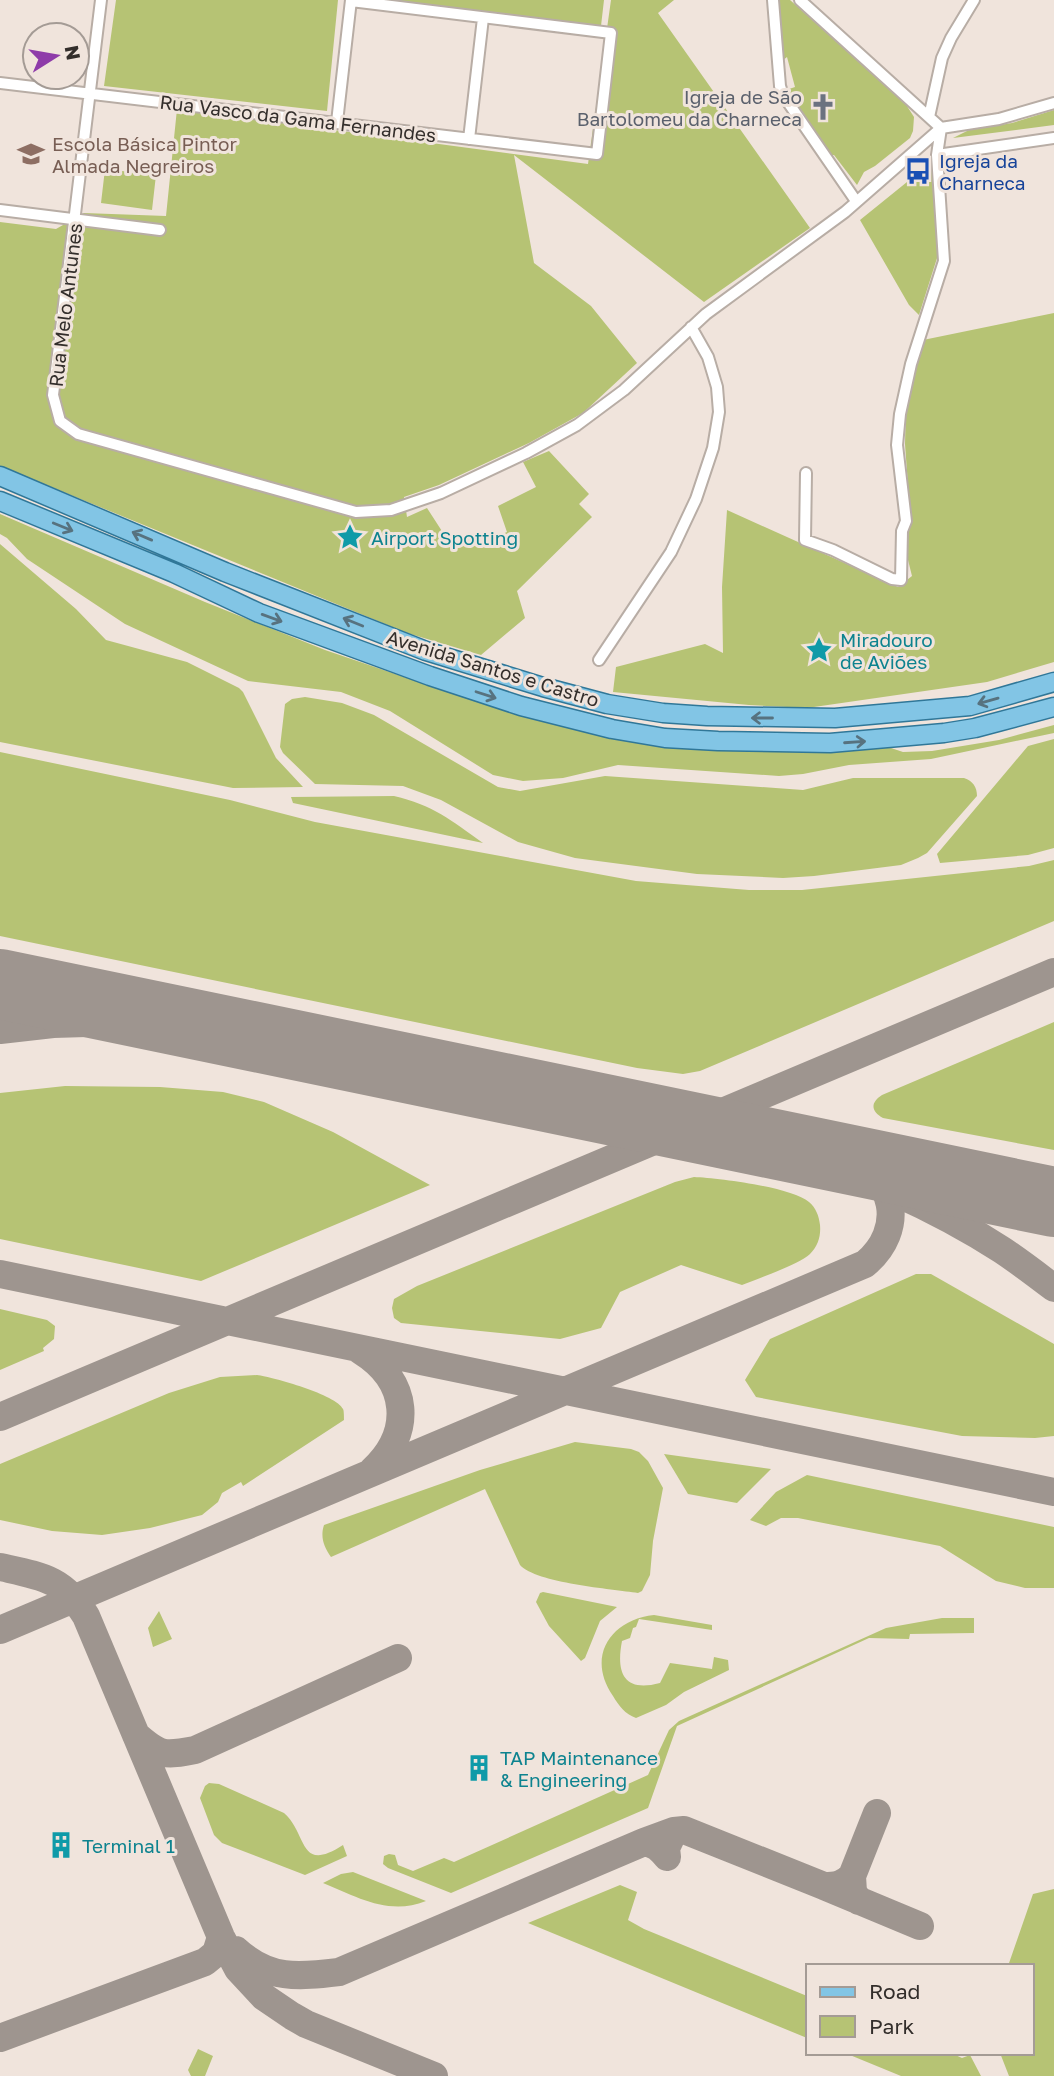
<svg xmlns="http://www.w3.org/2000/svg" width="1054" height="2076" font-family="'Golos Text',sans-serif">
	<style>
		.green { fill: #b6c374 }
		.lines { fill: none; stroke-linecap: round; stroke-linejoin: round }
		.taxiway { stroke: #9e958f; stroke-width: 28 }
		.runway { stroke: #9e958f; stroke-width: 70 }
		.street-casing { stroke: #b8ada5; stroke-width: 14 }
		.primary-casing { stroke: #307798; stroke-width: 21 }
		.street { stroke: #fff; stroke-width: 10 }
		.primary { stroke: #82c5e5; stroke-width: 18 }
		.oneway { stroke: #57727f }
		.labels { text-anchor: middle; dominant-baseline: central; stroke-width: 6; stroke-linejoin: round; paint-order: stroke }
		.worship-label { font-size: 19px; fill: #5b616d; stroke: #f0e4dc; text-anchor: end }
		.street-label { font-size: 19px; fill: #332e2b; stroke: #f0e4dc }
		.education-label { font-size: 19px; fill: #785e54; stroke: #f0e4dc; text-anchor: start }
		.transit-label { font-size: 19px; fill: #164399; stroke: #f0e4dc; text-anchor: start }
		.culture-label { font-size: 19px; fill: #0d838f; stroke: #f0e4dc; text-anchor: start }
	</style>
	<rect width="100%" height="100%" fill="#f0e4dc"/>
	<!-- green -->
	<path class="green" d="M116,0h222l-11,111 -223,-25z
		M377,0h227l-3,26z
		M611,0h63l-16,13 152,215 -106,74 -190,-147 20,108 57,43 46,57 -54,50 -54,30 -90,42 -35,12 3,20 20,-9 22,34 21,-7 4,11 33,-14 -9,-26 38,-19 -13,-25 26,-11 40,43 -10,10 13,13 -75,74 8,27 -44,37 -74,-22 -407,-167v-244l56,7 28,-16 82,3 11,-107 411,55z
		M776,0h14l105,93 10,10 9,14 -1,14 -3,7 -35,28 -11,6 -7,13 -23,-30 -8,1 -12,-15 -28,-51 9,-3 -8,-30 -5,4z
		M1054,110v15l-101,13 16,-8 43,-7z
		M105,169l51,6 -4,35 -51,-7z
		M932,169l6,86 -19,60 -10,-10 -49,-85 47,-38z
		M1054,313v349l-67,20 -180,26 -58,-3 -136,-13 3,-25 89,-23 18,9 -1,-66 5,-77 171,77 14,-11 -5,-20v-22l3,-21 -5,-69 1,-39 17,-65z
		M0,514l205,88 120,48 120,41 98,24 303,35 42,-3 15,5 29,-1 67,-11 55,-15v8l-123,26 -82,6 -46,9 -24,2 -161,-11 -55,13 -40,3 -30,-6 -103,-64 -49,-19 -93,-11 -123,-57 -98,-65 -20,-21 -7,-4z
		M0,544l76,65 30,31 81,22 52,26 4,4 33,66 27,29 -70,1 -233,-46z
		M305,697l37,6 32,12 124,72 22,4 85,-15 198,14 50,-12h111c9,3 13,9 13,18l-50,57 -9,5 -17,7 -87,11 -31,2 -86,-4 -122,-16 -57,-16 -77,-42 -38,-14 -88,-2 -32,-31 -3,-6 5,-43 7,-5z
		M1054,739v109l-26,7 -88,8 -3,-9 91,-108z
		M0,752l230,48 85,22 321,59 113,9h53l227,-24 25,-6v61l-354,150 -17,3 -46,-6 -637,-132z
		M394,796c39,9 57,24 89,47l-190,-40 -2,-6z
		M1054,1022v128l-171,-32c-12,-7 -13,-15 -1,-23z
		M65,1086l95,1 63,5 41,10 69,30 97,53 -229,96 -201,-42v-146z
		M694,1177c24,1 97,10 115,25 7,6 10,14 11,23 1,11 -2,21 -10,29 -12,11 -51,24 -68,31l-61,-20 -61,27 -19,36 -41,11 -159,-16 -7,-5 -2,-10 2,-9 23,-13 258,-104z
		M916,1274h15l123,70v92l-19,2 -73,-2 -206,-39 -11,-17 25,-41z
		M0,1309l47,11 8,6 -1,13 -11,9 1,3 -44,19z
		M257,1375c16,2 80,20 86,34 1,1 1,9 1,11l-101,66 -2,-4 -19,11 -4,9 -16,13 -52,13 -48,7 -50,-4 -52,-11v-56l169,-71 51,-16z
		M575,1442l56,7 8,3 9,9 15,27 -10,53 -3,34 -8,16 -4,2c-26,-4 -102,-10 -118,-28l-35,-76 -154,68c-7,-10 -11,-20 -7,-32l156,-55z
		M664,1454l107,15 -34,34 -49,-9z
		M807,1475l247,52v61h-29l-29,-7 -56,-35 -142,-28h-17l-15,8 -16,-6 26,-28z
		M543,1592l74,15 -17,14 -15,37 -4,3 -32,-35 -13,-24 4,-9z
		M159,1611l13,28 -19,8 -5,-19z
		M654,1615l58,10v5l-73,-11 -3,8 -3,1 -3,10 -8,3c-6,31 1,52 38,42l10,-20 42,6 2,-12 14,3 1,10 -45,22 -18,13 -30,13c-11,-4 -17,-12 -23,-22 -27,-39 -3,-76 41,-81z
		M942,1618h32v15l-64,1 -1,5 -40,-1 -192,88 -29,82 -197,85 -63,-25 -5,-4 1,-8 5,-2 6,1 3,10 15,6 31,-13 10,4 194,-87 21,-45 10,-9 207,-93z
		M209,1783l10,1 65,29c24,21 14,61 59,32l4,11 -42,19 -83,-32 -8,-8 -14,-37 5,-12z
		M353,1872l73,29c-37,15 -69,-4 -103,-18l18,-9z
		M620,1885l17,7 -9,28 16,9 163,67v42l-279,-115z
		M1054,1889v187h-45l-9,-23h31v-87h-23l25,-72z
		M198,2049l15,7 -8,20h-14l-3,-6z
		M845,2053h106l11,5 8,-3 11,21h-80z"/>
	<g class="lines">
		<!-- taxiway -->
		<path class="taxiway" d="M0,1030l53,-6 67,-2 98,7
			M752,1140c88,26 173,60 250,110 18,12 35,25 52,38
			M1040,1199l14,-6
			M0,1274l1054,218
			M361,1351c48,30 53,81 11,120
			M0,1417l1054,-445
			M0,1567c41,9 63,11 86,49l135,321 17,32 26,28 28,19 14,8 128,52
			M0,1630l865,-366c41,-34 32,-90 -21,-105
			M136,1735c24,21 28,21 59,15l203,-92
			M674,1831l-8,17 1,9c-7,-9 -12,-13 -23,-15l30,-11 10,-1 140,56
			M852,1876l25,-63
			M859,1901l-6,-9 -1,-16c-9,9 -16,10 -28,10l96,40
			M236,1950c33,30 62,27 103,22l305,-130
			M0,2038l205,-76 11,-9 5,-16"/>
		<!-- runway -->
		<path class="runway" d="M0,984l1054,218"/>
		<defs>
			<path id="street" d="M101,0l-48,395 7,26 18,13 278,78 35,-2 50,-17 85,-40 51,-28 47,-35 82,-76 139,-102 96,-84
				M773,0l7,86 3,9 73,106
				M800,0l141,128
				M0,83l597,71 14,-121 -260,-32
				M929,117l13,-59 9,-20 23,-38
				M337,122l14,-122
				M941,128l58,-9 55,-16
				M469,139l14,-121
				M937,155l117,-17
				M0,210l160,20
				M806,473l-1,67 28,10 59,29 9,1 1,-49 4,-10 -9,-76 3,-31 11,-50 33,-103 -7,-106 4,-27
				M599,660l72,-108 25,-53 17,-51 6,-36 -2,-25 -9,-30 -17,-30"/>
			<path id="primary" d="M0,476l225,96 201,79 117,36 64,17 56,9 44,3 128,2 135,-12 84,-24
				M0,501l174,72 85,40 171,63 91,30 91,23 53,9 53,3 112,2 114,-10 31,-5 79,-21"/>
		</defs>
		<!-- street casing -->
		<use href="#street" class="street-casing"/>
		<!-- primary casing -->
		<use href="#primary" class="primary-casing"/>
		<!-- street -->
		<use href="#street" class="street"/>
		<!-- primary -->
		<use href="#primary" class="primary"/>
	</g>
	<!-- one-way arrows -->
	<defs><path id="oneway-shaft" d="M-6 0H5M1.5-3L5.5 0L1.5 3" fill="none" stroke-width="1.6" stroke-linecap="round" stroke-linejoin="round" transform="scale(1.75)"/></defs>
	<g class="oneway">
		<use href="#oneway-shaft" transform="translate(63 527) rotate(22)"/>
		<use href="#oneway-shaft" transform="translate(142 536) rotate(-157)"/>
		<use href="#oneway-shaft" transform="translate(272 618) rotate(20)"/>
		<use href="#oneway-shaft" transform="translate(353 622) rotate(-158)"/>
		<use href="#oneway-shaft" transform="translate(486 695) rotate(18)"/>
		<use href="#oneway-shaft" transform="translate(988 701) rotate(164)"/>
		<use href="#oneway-shaft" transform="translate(762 718) rotate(-180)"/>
		<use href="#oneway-shaft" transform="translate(855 742) rotate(-4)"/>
	</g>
	<!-- icons -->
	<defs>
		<symbol id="church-bare" viewBox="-9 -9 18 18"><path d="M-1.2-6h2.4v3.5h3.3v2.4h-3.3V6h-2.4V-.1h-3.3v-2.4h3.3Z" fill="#6b7280" stroke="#f0e4dc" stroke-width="2.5" paint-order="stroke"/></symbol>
		<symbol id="school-bare" viewBox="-9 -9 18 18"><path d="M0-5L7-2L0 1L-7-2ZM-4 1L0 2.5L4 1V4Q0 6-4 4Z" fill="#8d6e63" stroke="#f0e4dc" stroke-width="2.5" paint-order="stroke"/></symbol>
		<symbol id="bus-bare" viewBox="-9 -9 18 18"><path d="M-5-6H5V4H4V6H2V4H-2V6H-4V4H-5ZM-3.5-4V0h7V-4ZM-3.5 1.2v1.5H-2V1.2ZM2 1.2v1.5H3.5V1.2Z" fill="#1a4fb4" stroke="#f0e4dc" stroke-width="2.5" paint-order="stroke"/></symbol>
		<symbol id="sight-bare" viewBox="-9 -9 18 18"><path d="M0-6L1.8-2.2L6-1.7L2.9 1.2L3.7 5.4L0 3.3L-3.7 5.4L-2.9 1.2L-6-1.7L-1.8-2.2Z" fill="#0f9aa8" stroke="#f0e4dc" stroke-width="2.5" paint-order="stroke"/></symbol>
		<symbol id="building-bare" viewBox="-9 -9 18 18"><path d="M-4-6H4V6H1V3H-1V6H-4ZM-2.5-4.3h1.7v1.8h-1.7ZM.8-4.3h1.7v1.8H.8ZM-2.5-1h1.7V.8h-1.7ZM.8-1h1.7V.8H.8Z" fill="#0f9aa8" stroke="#f0e4dc" stroke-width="2.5" paint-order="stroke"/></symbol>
	</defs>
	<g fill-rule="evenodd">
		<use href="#church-bare" x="804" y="88" width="38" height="38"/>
		<use href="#school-bare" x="12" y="135" width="38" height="38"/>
		<use href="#bus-bare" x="899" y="152" width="38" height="38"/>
		<use href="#sight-bare" x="331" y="518" width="38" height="38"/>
		<use href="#sight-bare" x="800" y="631" width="38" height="38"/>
		<use href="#building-bare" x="460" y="1749" width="38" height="38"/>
		<use href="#building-bare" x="42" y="1826" width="38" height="38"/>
	</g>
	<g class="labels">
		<!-- worship labels -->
		<g class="worship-label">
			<text x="802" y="96">Igreja de São<tspan x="802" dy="22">Bartolomeu da Charneca</tspan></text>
		</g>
		<!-- street labels -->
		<g class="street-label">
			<text transform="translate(298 118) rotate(7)">Rua Vasco da Gama Fernandes</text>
			<text transform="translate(65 305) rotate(-83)">Rua Melo Antunes</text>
			<text transform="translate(493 668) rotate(17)">Avenida Santos e Castro</text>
		</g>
		<!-- education labels -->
		<g class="education-label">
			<text x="52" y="143">Escola Básica Pintor<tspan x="52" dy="22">Almada Negreiros</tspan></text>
		</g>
		<!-- transit labels -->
		<g class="transit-label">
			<text x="939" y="160">Igreja da<tspan x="939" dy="22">Charneca</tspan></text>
		</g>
		<!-- culture labels -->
		<g class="culture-label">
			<text x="371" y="537">Airport Spotting</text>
			<text x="840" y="639">Miradouro<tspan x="840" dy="22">de Aviões</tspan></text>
			<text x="500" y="1757">TAP Maintenance<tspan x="500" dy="22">&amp; Engineering</tspan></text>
			<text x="82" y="1845">Terminal 1</text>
		</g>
	</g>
	<!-- legend -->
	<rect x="806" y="1964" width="228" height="91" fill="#f0e4dc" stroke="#a49b95" stroke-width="2"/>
	<rect x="820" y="1987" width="35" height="10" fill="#82c5e5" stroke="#a49b95" stroke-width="2"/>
	<text x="869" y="1999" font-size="21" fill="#332e2b">Road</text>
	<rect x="820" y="2016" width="35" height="21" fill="#b6c374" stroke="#a49b95" stroke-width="2"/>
	<text x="869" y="2034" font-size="21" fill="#332e2b">Park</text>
	<!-- north arrow -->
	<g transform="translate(56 56) rotate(79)"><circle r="33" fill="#f0e4dc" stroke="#a49b95" stroke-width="2"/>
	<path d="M0-5L12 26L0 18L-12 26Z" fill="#8e3ba9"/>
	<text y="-10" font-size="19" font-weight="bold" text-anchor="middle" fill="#332e2b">N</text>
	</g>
</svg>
